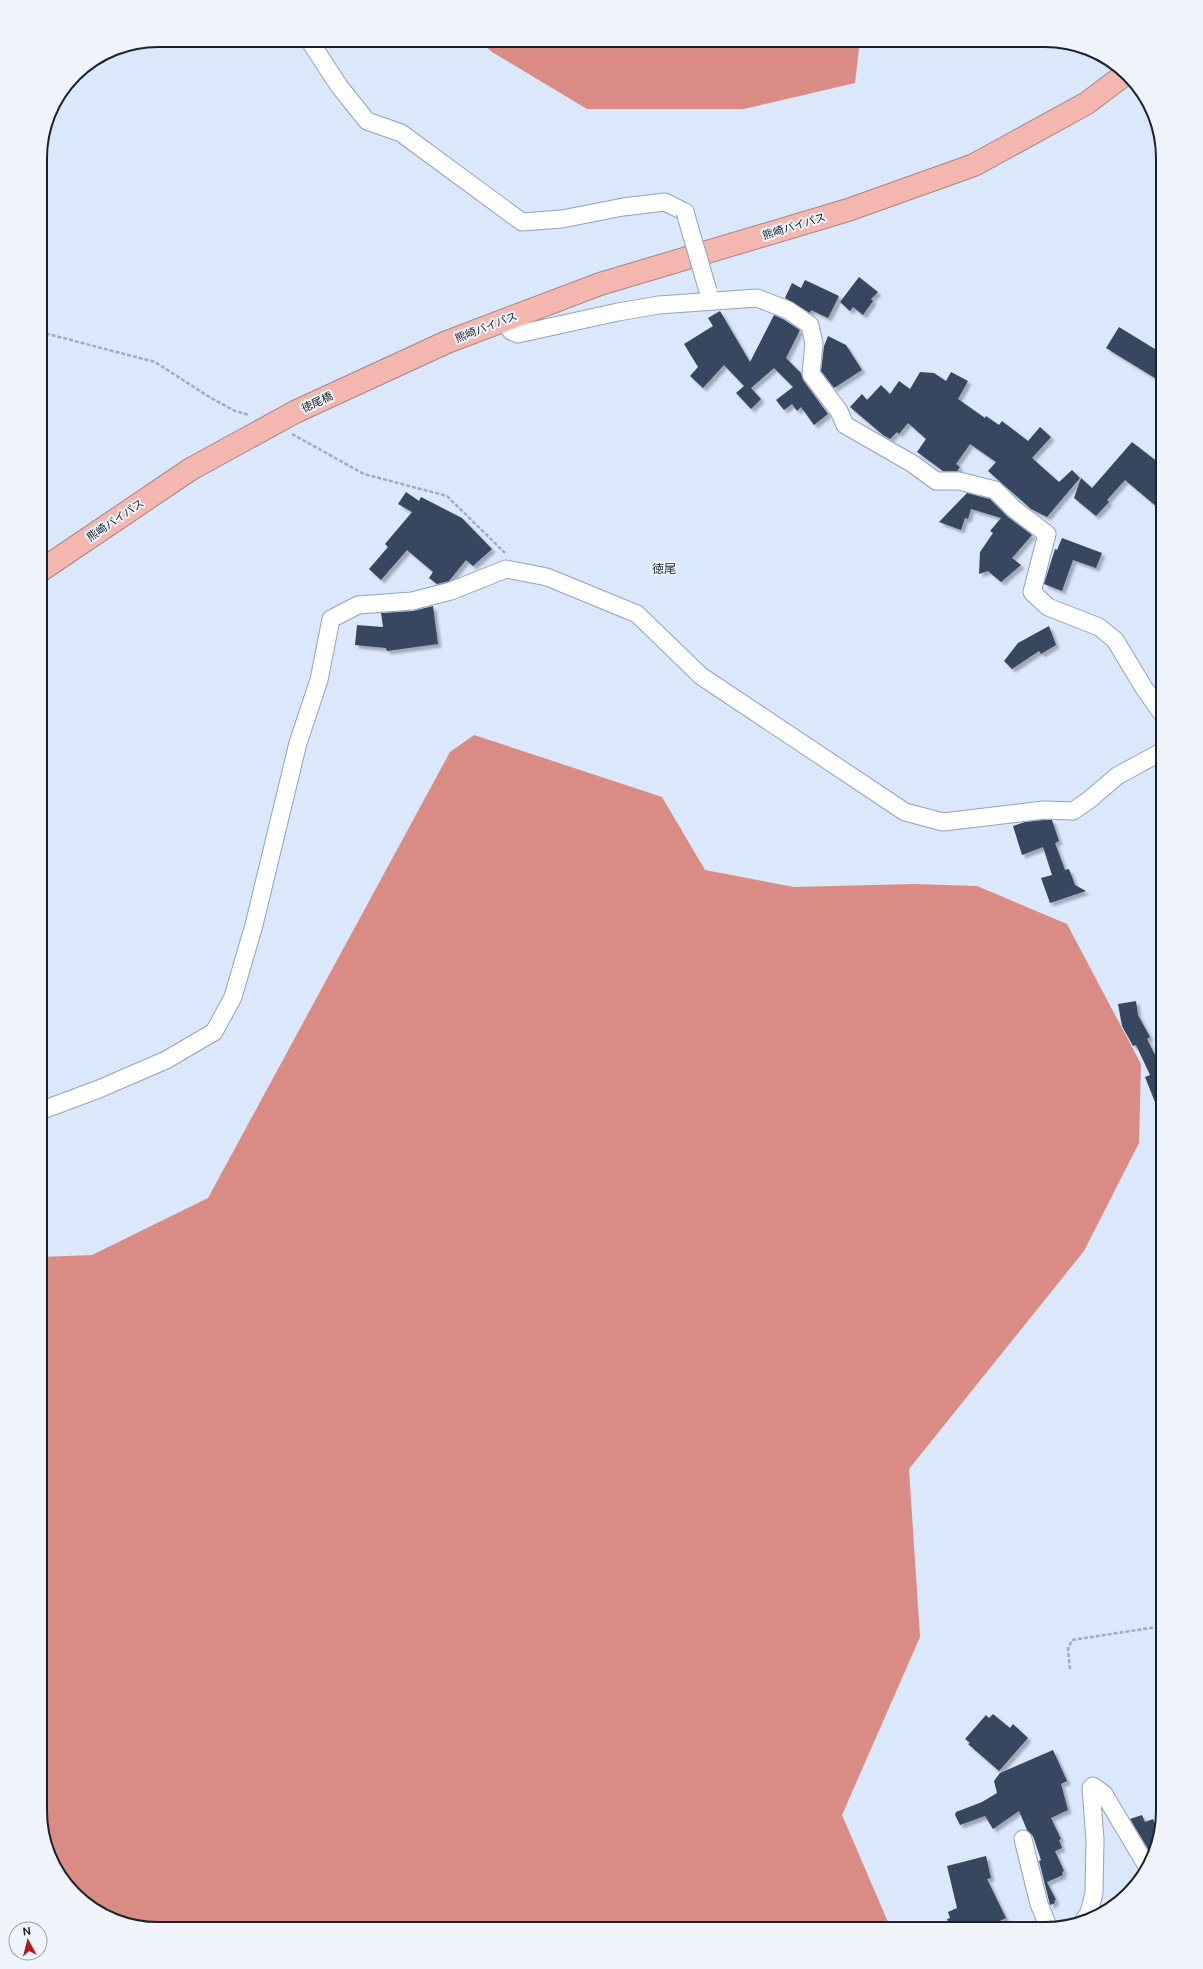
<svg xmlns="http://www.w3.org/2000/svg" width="1203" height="1969" font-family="'DM Sans','Noto Sans JP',sans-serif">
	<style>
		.forest { fill: #da8c84 }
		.building { fill: #374761; filter: url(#shadow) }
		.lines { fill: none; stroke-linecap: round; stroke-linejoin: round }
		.street-casing { stroke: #8fa2c0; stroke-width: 19 }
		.highway-casing { stroke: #a88382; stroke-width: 24 }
		.path { stroke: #a1acbc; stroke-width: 2.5; stroke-dasharray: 4 2; stroke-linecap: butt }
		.street { stroke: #fff; stroke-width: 17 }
		.highway { stroke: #f4b7b0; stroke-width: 22 }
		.street-bridge-casing { stroke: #8fa2c0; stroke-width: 19; stroke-linecap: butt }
		.highway-bridge-casing { stroke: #a88382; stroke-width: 24; stroke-linecap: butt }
		.street-bridge { stroke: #fff; stroke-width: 17 }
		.highway-bridge { stroke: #f4b7b0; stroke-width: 22 }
		.labels { text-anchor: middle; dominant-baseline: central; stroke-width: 4; stroke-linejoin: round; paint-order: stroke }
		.street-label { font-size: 11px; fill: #1b222d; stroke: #eff4fa }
		.neighbourhood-label { font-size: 12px; fill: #1b2a41; stroke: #eff4fa }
		.rim { fill: none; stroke: #1b222d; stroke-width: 2 }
	</style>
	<defs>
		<filter id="shadow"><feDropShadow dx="3.5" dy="3.5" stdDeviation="1" flood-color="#0004"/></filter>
	</defs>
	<rect width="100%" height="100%" fill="#dbe7fa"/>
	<!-- forest -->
	<path class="forest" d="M479,40h381l-5,43 -111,26h-157l-95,-57z
		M474,735l188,62 43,73 89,17 119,-3 64,2 90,38 74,140 -2,79 -55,108 -175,218 11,168 -78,178 49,114h-741l-57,-20 -41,-46 -12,-52v-554l52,-2 116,-57 242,-446z"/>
	<!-- building -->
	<path class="building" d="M859,277l19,15 -7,7 2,2 -10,14 -10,-8 -3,4 -10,-9z
		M805,280l34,16 -11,22 -17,-8 -1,3 -25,-15 7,-15 9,5z
		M720,311l30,51 24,-47 9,4 17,11 -14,28 15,15 2,7 25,34 -14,11 -13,-18 -4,4 -5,-7 -8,6 -8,-10 17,-13 -19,-19 -23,20 10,11 -10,10 -15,-16 8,-7 -20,-21 -21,23 -13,-12 8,-9 -14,-23 29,-18 -5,-8z
		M1119,327l44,27v29l-57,-35z
		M828,336l18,9 16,25 -28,18 -13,-17 3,-25z
		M920,372l14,1 12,8 5,-9 17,9 -10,18 27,19 1,-2 13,9 3,-4 26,20 12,-14 11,10 -19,21 27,24 13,-12 8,8 -33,39 -16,-8 -43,-38 8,-9 -26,-18 -14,20 4,3 -3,4h-14l-26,-19 9,-13 -18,-16 -9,11 -2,-2 -7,7 -7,-4 -33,-28 12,-13 5,6 14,-15 9,9 9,-13 11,8z
		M1132,442l31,24v46l-38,-32 -18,20 2,2 -13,14 -22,-18 7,-20 11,10z
		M406,492l13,9 2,-4 41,21 30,31 -19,17 -7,-6 -17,21 -12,3 -8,-6 4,-6 -26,-22 -26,30 -12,-11 19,-22 -3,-3 27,-32 -14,-8z
		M967,493l23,6 18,18 24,18 -20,23 9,7 -20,17 -13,-11 -9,3 1,-22 13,-19 -3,-2 11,-13 -30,-9 -3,10 -3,-1 -4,12 -22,-8z
		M1062,538l40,15 -6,15 -23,-8 -11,31 -18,-7 11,-35 2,1z
		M433,606l5,38 -51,7 -1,-3 -31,-3 2,-20 26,2 -2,-14 32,-2z
		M1049,626l7,19 -15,9 -2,-3 -27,18 -8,-8 14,-18z
		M1044,820h8l7,21 -4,2 10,27 4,-1 6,16 11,6 -36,12 -9,-25 11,-3 -9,-28 -21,8 -9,-29 12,-4z
		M1136,1001l2,14 12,22 -3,2 16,32v51l-18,-45 5,-2 -14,-30 -3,1 -11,-20 -4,-22z
		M993,1714l17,14 3,-4 15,14 -29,33 -31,-27 2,-1 -5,-4 21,-24 3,3z
		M1053,1750l14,31 -6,3 7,26 -17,8 10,21 -2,1 3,8 -7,3 9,20 -2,1 1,3 -16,7 9,18 -2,1 1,2 -5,2 -11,-44 2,-1 -8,-24 -6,-6 -8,-19 -26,18 -8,-13 -25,9 -5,-10 1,-3 26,-10 15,-9 -3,-12 6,-8z
		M1142,1815l3,7 8,-3 5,12 -7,23 -21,-35z
		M986,1856l5,22 -4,1 19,39 -23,11h-32l-4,-10 3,-1 -2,-6 9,-4 -10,-42z"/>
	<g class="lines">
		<defs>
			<path id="street" d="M309,40l30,46 28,35 34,12 121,89 40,-3 61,-12 42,-5 20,10
				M504,321l7,10 7,3 100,-22 41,-7 98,-7 31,12 22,15 4,19 -3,30 28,37 6,14 68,39 23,17h23l36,9 19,19 33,25 -15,58 16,15 51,20 16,13 29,48 19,27
				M40,1111l59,-22 67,-29 48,-28 19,-35 21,-72 44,-182 21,-63 12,-61 27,-14 54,-4 39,-10 55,-22 41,8 90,37 64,62 204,136 38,10 101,-12 29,1 16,-11 28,-24 46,-25
				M1023,1839l16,65 10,24
				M1084,1920l5,-7 5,-20 1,-53 -4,-52 2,-2 11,8 44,74"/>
			<path id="highway" d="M447,342l153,-58 248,-74 126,-45 113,-62 37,-28
				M40,571l151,-102"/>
		</defs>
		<!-- street casing -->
		<use href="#street" class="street-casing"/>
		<!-- highway casing -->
		<use href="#highway" class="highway-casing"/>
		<!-- path -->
		<path class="path" d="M40,332l115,30 56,36 24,13 14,4
			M292,434l72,40 83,22 58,57
			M1070,1669l-2,-20 4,-9 91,-14"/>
		<!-- street -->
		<use href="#street" class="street"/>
		<!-- highway -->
		<use href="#highway" class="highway"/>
		<defs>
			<path id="street-bridge" d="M685,212l23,79"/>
			<path id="highway-bridge" d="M191,469l104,-57 152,-70"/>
		</defs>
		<!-- street-bridge casing -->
		<use href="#street-bridge" class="street-bridge-casing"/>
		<!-- highway-bridge casing -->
		<use href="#highway-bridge" class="highway-bridge-casing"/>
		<!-- street-bridge -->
		<use href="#street-bridge" class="street-bridge"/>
		<!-- highway-bridge -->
		<use href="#highway-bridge" class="highway-bridge"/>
	</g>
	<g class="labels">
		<!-- street labels -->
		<g class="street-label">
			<text transform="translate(794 226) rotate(-17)">熊崎バイパス</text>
			<text transform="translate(486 327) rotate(-21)">熊崎バイパス</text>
			<text transform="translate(317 402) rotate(-25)">徳尾橋</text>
			<text transform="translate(115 520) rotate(-34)">熊崎バイパス</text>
		</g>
		<!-- neighbourhood labels -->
		<g class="neighbourhood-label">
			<text x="664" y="569">徳尾</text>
		</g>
	</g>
	<!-- crop -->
	<path d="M0 0H1203V1969H0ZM158 47H1045A111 111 0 0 1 1156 158V1811A111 111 0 0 1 1045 1922H158A111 111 0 0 1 47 1811V158A111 111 0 0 1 158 47Z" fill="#eff4fa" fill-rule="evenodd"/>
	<path class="rim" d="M158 47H1045A111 111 0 0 1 1156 158V1811A111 111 0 0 1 1045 1922H158A111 111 0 0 1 47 1811V158A111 111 0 0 1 158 47Z"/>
	<!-- north arrow -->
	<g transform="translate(28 1941) rotate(353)"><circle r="19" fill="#eff4fa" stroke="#9aa0a8"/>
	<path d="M0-3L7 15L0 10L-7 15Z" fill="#ad1b21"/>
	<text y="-6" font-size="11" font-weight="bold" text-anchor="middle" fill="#1b222d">N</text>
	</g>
</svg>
